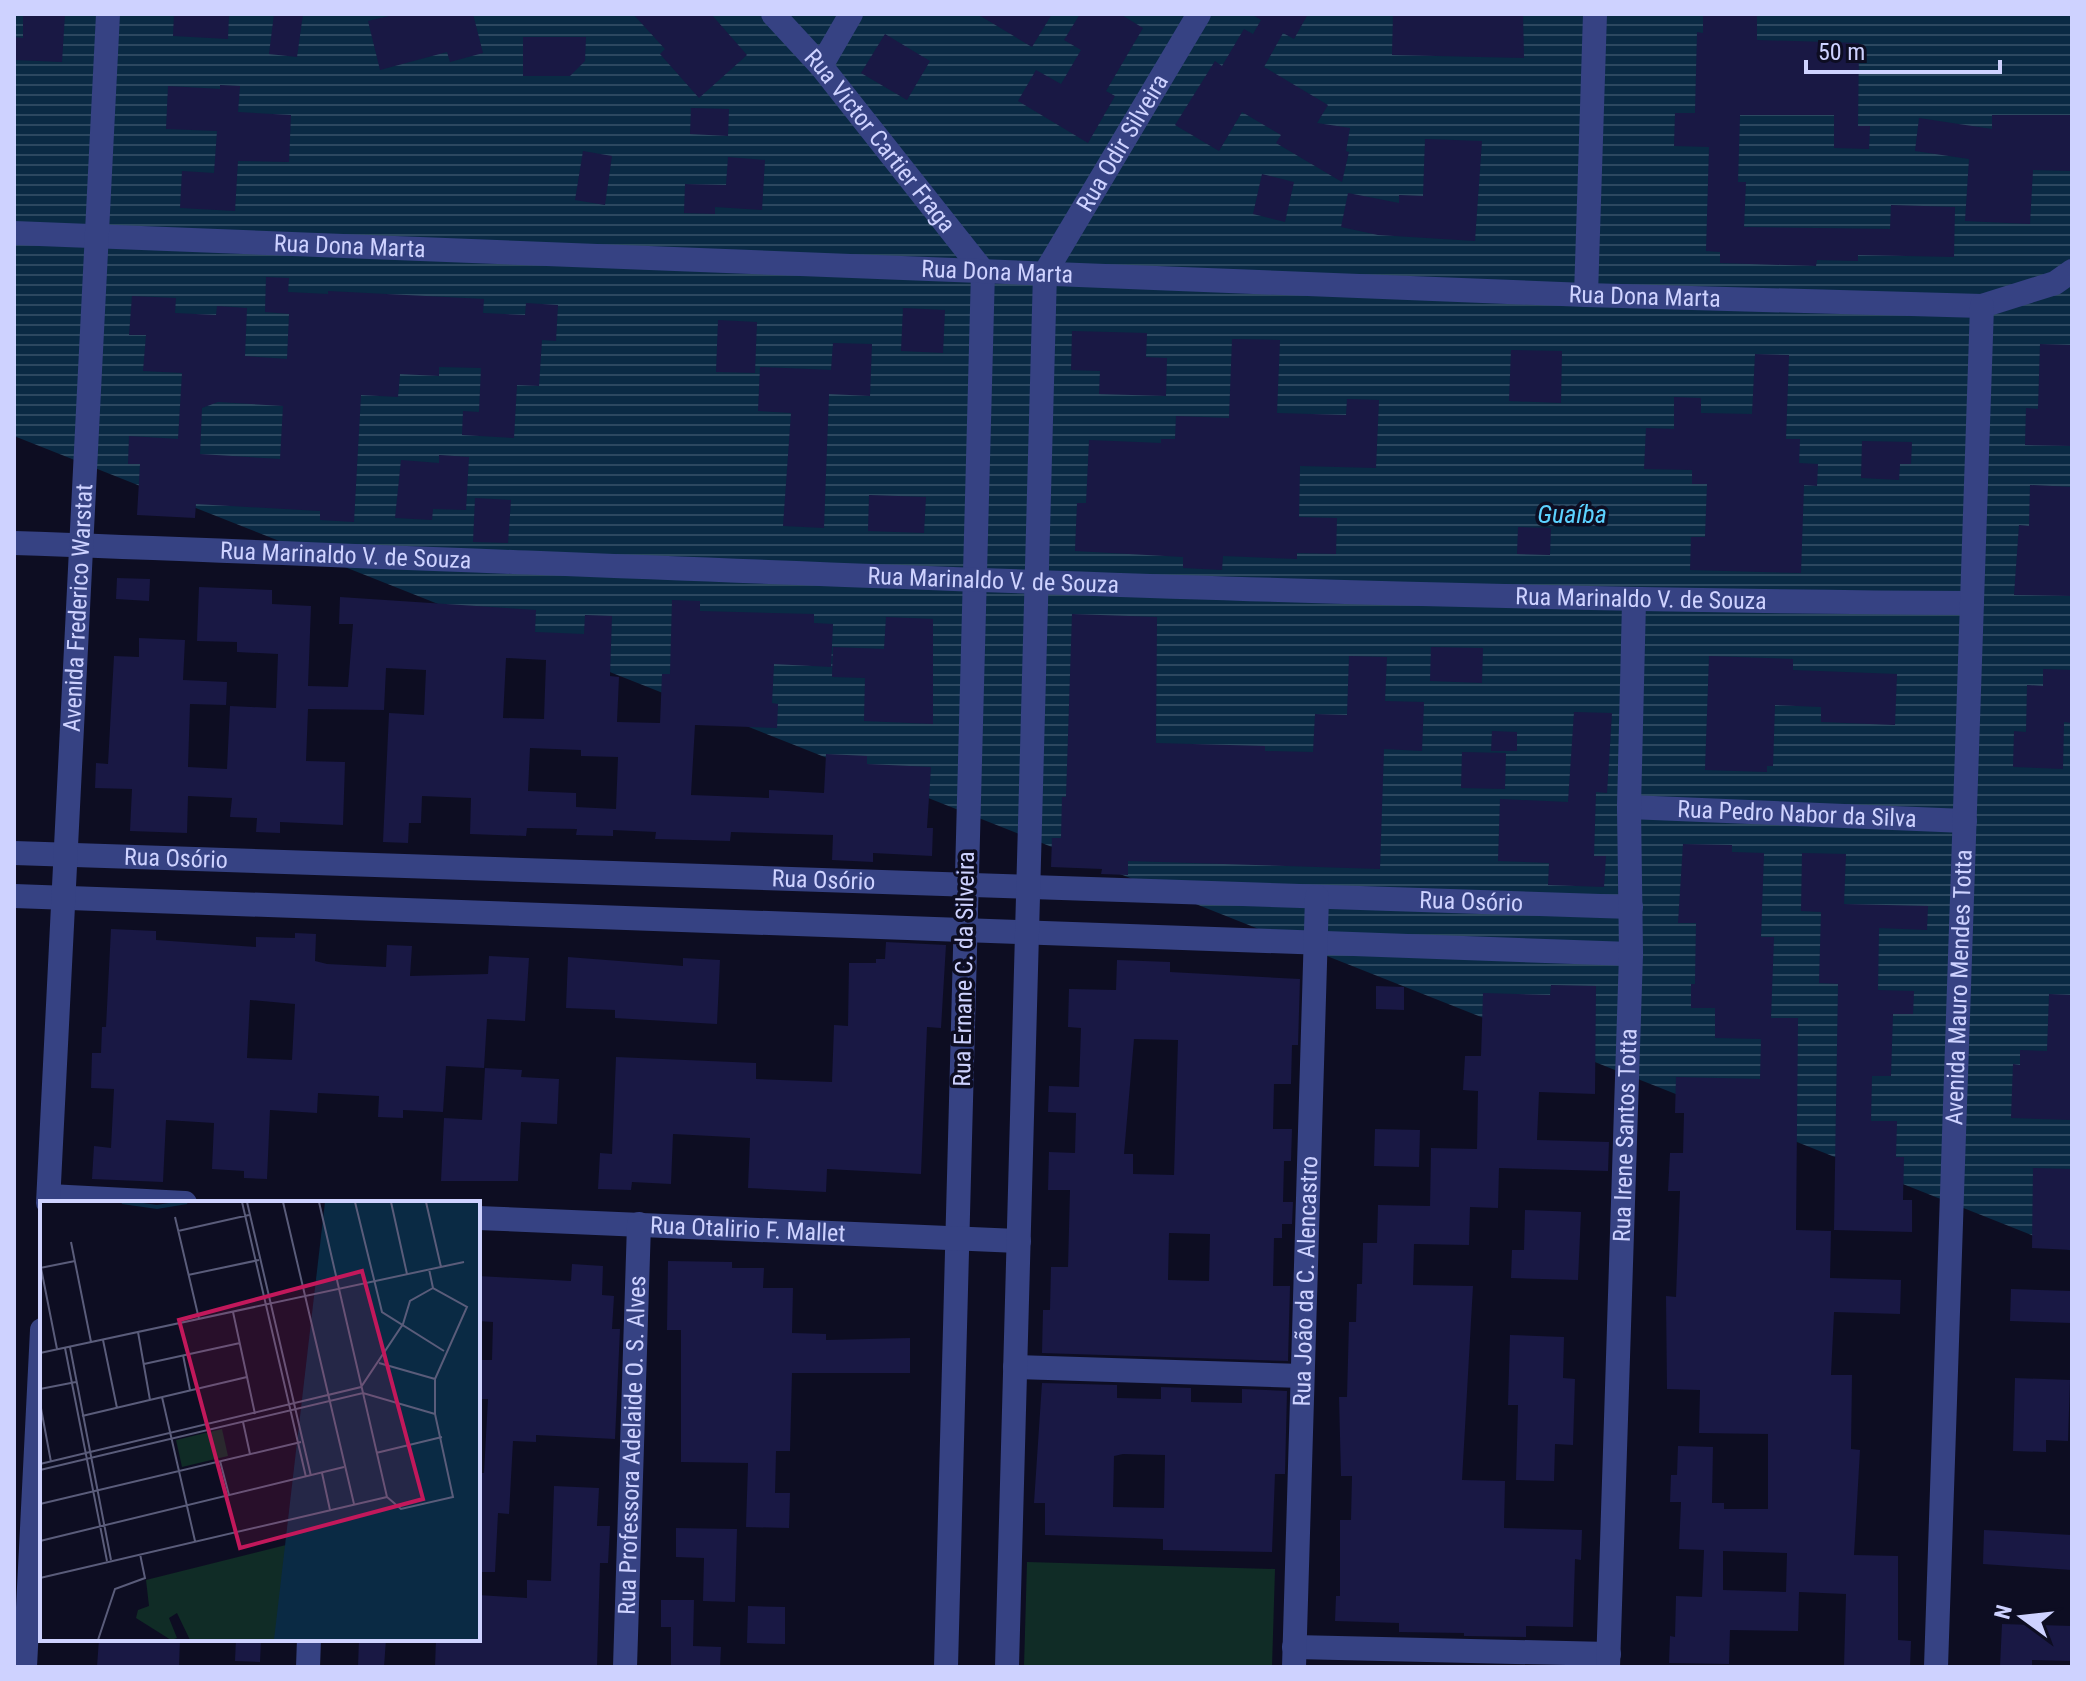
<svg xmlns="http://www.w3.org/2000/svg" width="2086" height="1681" font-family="'Roboto Condensed',sans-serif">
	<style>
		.pitch { fill: #102c26 }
		.water { fill: url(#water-rules) }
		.building { fill: #191844; fill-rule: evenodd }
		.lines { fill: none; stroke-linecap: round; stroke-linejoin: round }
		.minor { stroke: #364283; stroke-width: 24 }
		.labels { text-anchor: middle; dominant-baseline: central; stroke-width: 7; stroke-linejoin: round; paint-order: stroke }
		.street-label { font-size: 24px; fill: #ced2ff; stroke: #0d0d22 }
		.water-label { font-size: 26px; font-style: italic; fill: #5cd2ff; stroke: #0d0d22 }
		.inset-river { fill: none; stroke: #0a2a44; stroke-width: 4 }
		.inset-road { fill: none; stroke: #5a5c7a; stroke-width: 2 }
		.view { fill: #c2185b; fill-opacity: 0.15; stroke: #c2185b; stroke-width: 4 }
		.inset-edge { fill: none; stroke: #ced2ff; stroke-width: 4 }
	</style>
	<defs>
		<pattern id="water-rules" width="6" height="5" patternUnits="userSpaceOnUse" patternTransform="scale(2)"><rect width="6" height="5" fill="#0a2a44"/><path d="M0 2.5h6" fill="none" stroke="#2c4860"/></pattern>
	</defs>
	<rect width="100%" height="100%" fill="#0d0d22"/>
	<!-- pitch -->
	<path class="pitch" d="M1027,1562l248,7 -3,98h-248z"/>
	<!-- water -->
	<path class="water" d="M14,14h2058v1237l-2058,-815z"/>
	<!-- building -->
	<path class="building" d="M23,14h42l-3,48 -48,-2v-23l9,1z
		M174,14h55l-1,25 -55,-3z
		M274,14h29l-6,43 -28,-3z
		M397,14h76l10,39 -33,9 -3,-10 -67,18 -12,-49z
		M633,14h78l36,41 -48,43 -39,-44 5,-5z
		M977,14h75l-20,33z
		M1080,14h40l23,14 -37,63 9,5 -27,47 -70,-42 18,-31 25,14 20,-34 -17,-10z
		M1251,14h57l-14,25 -11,-6 -19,34 64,38 -11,18 33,5 -4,23 3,1 -7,30 -66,-39 5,-8 -39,-23 -23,39 -44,-26 40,-64 7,5 22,-37 9,5 8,-14z
		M1393,14h130l1,44 -132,-3z
		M1703,14h54v26l102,3 -1,83h12l-1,23 -35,-1v-33h-94l-2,67h8l-2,45 146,2 1,-24 64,2 -1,50 -96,-2v6l-41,-1 -1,6 -96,-3v-11l-14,-1 3,-104 -35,-1 1,-33h20l2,-81 6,1z
		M885,34l45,27 -23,39 -46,-27z
		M523,37h63l-1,24 -15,15h-47z
		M220,85l20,1 -2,26 53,3 -2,47 -51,-1 -3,50 -55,-3 2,-37 32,2 3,-42 -51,-2 2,-43 52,3z
		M691,108l38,1 -1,27 -38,-2z
		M1992,115h78v56l-37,-1 -3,54 -65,-3 4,-62 -54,-8 4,-33 73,11z
		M1425,139l57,2 -7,100 -97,-6 -37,-8 7,-34 51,10v-8l24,1z
		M583,151l29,5 -7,49 -30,-5z
		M728,157l37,3 -3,50 -47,-3v7l-31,-1 1,-29 41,1z
		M1262,174l32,8 -9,40 -32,-8z
		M266,277l23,1 -1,14 40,2v-3l156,8 -1,14 42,2 1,-12 32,2 -2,36 -14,-1 -3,46 -22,-1 -3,53 -52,-3 1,-24 16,1 2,-44 -42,-1v9l-39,-2 -2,23 -37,-2 -7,127 -34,-2v-9l-124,-7 -1,14 -58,-3 3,-51h-12l1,-28 49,3 4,-66 -39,-2 3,-36h-17l3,-39 44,2 -1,15 41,2 1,-9 30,2 -2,48 42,3 2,-45 -24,-2zM218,402l65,4 -3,53 -80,-5 2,-46z
		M903,308l42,2 -2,43 -42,-2z
		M718,320l39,2 -2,51 -39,-1z
		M1072,331l75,2 -1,24 21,1 -1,38 -67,-2 1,-23 -29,-1z
		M1232,339l48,1 -3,73 69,2 1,-16 32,1 -3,68 -76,-2 -1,51 38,1 -1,36 -39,-1v6l-74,-3 -1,14 -39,-2v-11l-108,-6 2,-48h9l3,-63 72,3v-4h14l1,-23 53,2z
		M833,343l39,1 -2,52 -41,-2 -5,134 -41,-2 8,-113 -33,-2 2,-44 71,3z
		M2040,344l32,1v101l-47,-1 1,-37 12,1z
		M1511,350l51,1 -1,52 -52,-2z
		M1755,354l34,1 -3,84h14l-1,24 19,1 -1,22 -13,-1 -3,88 -111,-3 1,-33h14l2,-53h-15v-14l-48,-1 2,-41 28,1v-32l27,1v15l51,1z
		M1862,441l50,1 -1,22h-11l-1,16 -38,-2z
		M439,455l30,2 -3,53 -33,-1 -1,11 -37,-2 6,-58 38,3z
		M2030,485l42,2v109l-58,-1 5,-70 10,1z
		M869,495l57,2 -2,36 -56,-2z
		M475,498l36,2 -3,43 -35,-1z
		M1518,527l33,1 -1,27 -33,-1z
		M117,578l33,1 -1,22 -33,-2z
		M199,587l73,3v14l39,2 -3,80 40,1 5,-63h-14l1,-27 196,13 -1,22 49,2 1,-19 27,1 -2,60 9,1 -2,45 43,1 2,-49h8l2,-74 28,1v10l114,3v9l19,1 -2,43 -57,-3 -2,39 6,1 -1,24 -82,-3 -4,70 78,3v-8l55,3 2,-39 41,2v8l64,3 -4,61h6l-1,28 -59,-3v9l-41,-2 1,-25 -102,-3 -1,9 -75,-2 1,-7 -43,-2v6l-37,-1 1,-6 -50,-1 -1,8 -56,-2 1,-36 -49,-2 -1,27h-12l-1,20 -25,-1 6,-129 35,2 2,-45 -40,-2 -2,42 -76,-1 -2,52 39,1 -2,63 -63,-3v11l-24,-1 1,-14 -27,-1 2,-19 -44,-2 -1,37 -57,-2 2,-42 -37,-1 1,-25 12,1 6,-108 25,1v-19l46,2 -2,40 44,2 -1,23 -36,-1 -2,63 39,2 3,-63 46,2 2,-54 -41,-2v-10l-40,-1zM506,658l40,2 -2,59 -41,-1zM530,748l51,2v6l37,1 -2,52 -40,-2v-14l-48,-2z
		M1072,614l85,3 -1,126 109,3v5l48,1 2,-38 32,1 2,-59 38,1 -2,44 39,1 -2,49 -38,-2 -4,120 -252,-8v14l-27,-1 1,-5 -51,-2 1,-29h9l1,-41h4z
		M886,617l47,2v105l-69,-3 1,-43 -33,-1 1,-30 51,2z
		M1431,647l52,1 -1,35 -52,-2z
		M1709,656l84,3v11l104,4 -2,51 -74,-3v-15l-46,-2 -2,61h-6v6l-62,-2z
		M2043,669l29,1v53l-8,-1 -1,47 -50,-2 1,-36 12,1 1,-47 16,1z
		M1574,712l38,1 -5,80 -11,-1 -2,64h12l-2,31 -56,-2 1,-22 -51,-2 2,-62 68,3z
		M1492,731l25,1v19h-26z
		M1462,752l44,1 -1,36 -44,-1z
		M1683,844l49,1v7l32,1 -3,84h13l-3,81h27l-2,212 35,1 -1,47 71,2 -1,34 -66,-2 -3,63h21l-1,74 9,1 -6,105 44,1v84l13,1 -1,26h-66l2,-73 -47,-2 -1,39 -68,-1 -1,34 -60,-1 1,-27 5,1 1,-41 26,1 2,-47 -25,-1 2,-47h-11l1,-27h6l1,-29 35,1 -1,56h12v6h44v-75l-69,-1 1,-43 -33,-1 -1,-93 10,1 4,-106h-12l2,-38h13l1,-40h-9l1,-36 84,2 1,-40 -46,-1v-30h-24v-24h4l1,-61h-18zM1723,1551l64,2 -1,39 -63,-2z
		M1802,853l44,1 -2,50 84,2 -1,24 -48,-2 -1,62 36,1 -1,23h-20l-2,62h-19l-1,45h26l-1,36h8l-1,43h9v32l-78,-2 4,-246 -19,-1 2,-71 -20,-1z
		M111,929l45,2v9l100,7v-10l39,1v-5l21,1 -1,27 12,3 59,3 1,-22 25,1 -2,30 78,-2 1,-18 40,2 -4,63 -38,-2 -3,49 -38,-2 -3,46 -40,-2v8l-25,-1 1,-21 -61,-3 -1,20 -47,-3 -3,69 -23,-1v-7l-32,-2 2,-46 -48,-3 -3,62 -71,-3 2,-33 17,2 3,-59 -23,-1 1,-35h9l1,-26h4zM250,1000l45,4 -3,56 -45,-2z
		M886,942l60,3 -5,83 -14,-1 -6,147 -94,-5 -1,23 -78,-4 2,-50 -77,-4 -2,50 -39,-2 -1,8 -33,-1 2,-36 12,1 4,-97 140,6v16l76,3 2,-57 14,1 1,-63h27v-4h9z
		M568,957l115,9v-8l37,2 -3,64 -102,-6v-8l-49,-2z
		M1117,960l53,2v10l130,7 -2,66h-6l-1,39h-17l-1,45h19l-1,32h-7l-1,41h10l-1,22h-10v14h-8l-1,48h17l-2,75 -246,-8 1,-43h7l1,-43h17l2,-77h-22l1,-38 26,1 1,-40 -28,-1 1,-26 30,1 2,-59 -13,-1 1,-38 47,1zM1134,1039l44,1 -4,135 -41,-1v-20h-9zM1169,1233l41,1 -1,47 -41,-1z
		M1551,985l45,1 -1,108 -56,-2 -2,48 72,2 -1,29 -109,-3 -1,40 -28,-1 -1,38 -55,-1 -1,41 60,1 -11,194 43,1 -1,47 78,2 -1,30 -6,-1 -2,68 -47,-1v11l-62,-1v-3l-65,-1v-9l-64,-2 1,-25h4v-76h11l1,-44h-11l-2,-79h8l2,-75h7l1,-38h5l1,-41h14l1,-38 52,1 1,-58 46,1 1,-58 -15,-1 2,-34h16l2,-63 67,2z
		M1376,986l28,1v23l-28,-1z
		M2049,994l23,1v125l-61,-2 2,-54 7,1v-15l27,1z
		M485,1068l37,2 -1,7 38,2 -2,45 -36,-2 -3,59h-77l3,-63 38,2z
		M1375,1129l45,1 -1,37 -45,-1z
		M2033,1168l39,1v81l-40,-2z
		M1525,1210l56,2 -3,68 -67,-2 1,-28h12z
		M668,1261l64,1v6h32l-1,20h30l-1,45 34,1v6l84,-2v35h-118l-2,78h-14l-1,42h15l-1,35 -43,-1 2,-64 -67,-1v-132h-14z
		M572,1264l31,2 -1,29 12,1 -2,33h8l-5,110 -79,-4v7l-23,-1 -4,73 -11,-1 -3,59h-17v-99h6l4,-74h-10v-39h14l1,-38 -15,-1v-45l93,5z
		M2011,1289l61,2v32l-62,-2z
		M1510,1335l54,2 -1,41 12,1 -2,66 -18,-1 -1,37 -38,-1 2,-75h-10z
		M2015,1378l55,2 -2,61 -22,-1v12l-33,-1z
		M1042,1383l75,2v13l44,1v-12l30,1v14l51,1v-14l45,2 -2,83h-10l-3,78 -109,-2v-11l-118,-4v-32h-11zM1123,1454l42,1 -1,53 -51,-1 1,-51z
		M554,1486l45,2 -2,38h13l-2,37h-8l-3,104h-162l1,-28h42v-44l49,3v-18l24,1z
		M676,1528l61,1 -2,73 -32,-1 1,-43 -28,-1z
		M1984,1530l88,5v35l-89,-6z
		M661,1600h33l-1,46 28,1 -1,20h-49v-40h-10z
		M748,1606l37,1v37l-38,-1z
		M2002,1624l70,2v35l-40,-1v7h-32z
		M99,1639h81l-1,28h-82z
		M236,1639h25l-1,23 -25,-1z
		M359,1639h27l-2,28h-26z"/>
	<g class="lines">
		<!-- minor -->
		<g class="minor">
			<path id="s1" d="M773,14l48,52 162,205 -37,1396"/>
			<path d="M821,66l30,-52"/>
			<path id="s2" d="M14,233l1572,62 396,11 73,-23 17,-12"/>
			<path d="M1586,295l9,-281"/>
			<path id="s3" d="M14,543c653,23 1305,57 1958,60"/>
			<path id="s4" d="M1629,807l336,14"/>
			<path id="s5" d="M14,853l1617,54"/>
			<path d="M14,896l1617,58"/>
			<path d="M49,1196l136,7"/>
			<path id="s6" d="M48,1203l60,-1189"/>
			<path id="s7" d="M478,1218l541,23"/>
			<path d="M1015,1367l287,9"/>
			<path d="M1294,1647l315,7"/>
			<path d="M25,1667l17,-337"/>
			<path d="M308,1667l1,-28"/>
			<path id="s8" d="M625,1667l14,-443"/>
			<path id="s9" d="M1007,1667l38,-1394 154,-259"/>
			<path id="s10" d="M1294,1667l23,-770"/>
			<path id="s11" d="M1608,1667l23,-713 -2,-147 5,-205"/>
			<path id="s12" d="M1936,1667l46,-1361"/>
		</g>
	</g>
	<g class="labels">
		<!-- street labels -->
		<g class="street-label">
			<text stroke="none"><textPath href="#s1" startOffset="166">Rua Victor Cartier Fraga</textPath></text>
			<text stroke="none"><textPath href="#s9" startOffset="1546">Rua Odir Silveira</textPath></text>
			<text stroke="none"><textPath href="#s2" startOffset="336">Rua Dona Marta</textPath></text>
			<text stroke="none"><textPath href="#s2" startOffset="984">Rua Dona Marta</textPath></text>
			<text stroke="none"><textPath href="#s2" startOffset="1632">Rua Dona Marta</textPath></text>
			<text stroke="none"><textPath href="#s3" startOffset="332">Rua Marinaldo V. de Souza</textPath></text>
			<text stroke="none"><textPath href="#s3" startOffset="980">Rua Marinaldo V. de Souza</textPath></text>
			<text stroke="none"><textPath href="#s3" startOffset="1628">Rua Marinaldo V. de Souza</textPath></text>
			<text stroke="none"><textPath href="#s6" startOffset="596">Avenida Frederico Warstat</textPath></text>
			<text stroke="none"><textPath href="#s4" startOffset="168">Rua Pedro Nabor da Silva</textPath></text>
			<text stroke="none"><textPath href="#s5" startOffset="162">Rua Osório</textPath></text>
			<text stroke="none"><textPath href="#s5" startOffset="810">Rua Osório</textPath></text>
			<text stroke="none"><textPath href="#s5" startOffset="1458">Rua Osório</textPath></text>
			<text transform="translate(964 969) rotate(-89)">Rua Ernane C. da Silveira</text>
			<text stroke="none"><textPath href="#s12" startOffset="680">Avenida Mauro Mendes Totta</textPath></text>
			<text stroke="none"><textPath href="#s11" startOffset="532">Rua Irene Santos Totta</textPath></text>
			<text stroke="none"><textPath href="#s7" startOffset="270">Rua Otalirio F. Mallet</textPath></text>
			<text stroke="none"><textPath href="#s10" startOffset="386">Rua João da C. Alencastro</textPath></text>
			<text stroke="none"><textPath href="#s8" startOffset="222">Rua Professora Adelaide O. S. Alves</textPath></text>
		</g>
		<!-- water labels -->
		<g class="water-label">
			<text x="1572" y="514">Guaíba</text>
		</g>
	</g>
	<!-- overview -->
	<g transform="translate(40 1201)">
		<rect width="440" height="440" fill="#0d0d22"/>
		<path d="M250,343l182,96h-282l-13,-27 -8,5 8,20 -6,2 -35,-22 2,-8 11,-4 -3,-26z" fill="#102c26"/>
		<path d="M182,228l6,27 -46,11 -6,-27z" fill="#102c26"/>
		<path d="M285,1h155v438h-206z" fill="#0a2a44"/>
		<path class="inset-river" d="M82,1l35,5 30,-5"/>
		<path class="inset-road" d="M202,1l64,275M207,1l64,274M243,1l71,302M279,1l68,295 14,12 52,-12 -18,-83v-35l32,-72 -34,-19 -4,-19M315,1l27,110 62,39M351,1l16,72M386,1l15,65M135,16l24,102M138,30l71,-16M31,41l20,100M0,67l35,-7M1,67l16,81M148,74l71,-15M193,111l22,102M98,131l12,68M63,139l14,68M30,146l41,213M25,147l42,213M0,152l424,-91M143,154l7,35M339,162l56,16M104,163l96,-21M0,188l36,-7M122,196l33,144M0,202l11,59M42,215l165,-39M203,221l7,32M336,252l66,-16M180,260l9,34M0,263l321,-77 42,-63 7,-23 23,-13M0,269l323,-77 72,21M282,272l8,37M0,303l261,-62M0,340l304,-74M0,377l347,-81M58,439l17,-51 30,-11 -5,-24"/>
		<path class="view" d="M322,70l61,228 -183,49 -61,-228z"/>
		<rect width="440" height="440" class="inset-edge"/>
	</g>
	<!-- border -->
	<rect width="2086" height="1681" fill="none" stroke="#ced2ff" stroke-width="32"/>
	<!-- north arrow -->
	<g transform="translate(2022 1617) rotate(285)" stroke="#0d0d22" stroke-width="6" paint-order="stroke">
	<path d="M0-6L14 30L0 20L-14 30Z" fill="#ced2ff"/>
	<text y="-12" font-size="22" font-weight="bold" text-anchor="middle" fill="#ced2ff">N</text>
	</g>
	<!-- scale -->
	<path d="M1806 60v12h194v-12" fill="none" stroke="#ced2ff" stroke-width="4"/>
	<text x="1818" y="60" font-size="24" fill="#ced2ff" stroke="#0d0d22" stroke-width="6" paint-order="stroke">50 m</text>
</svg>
